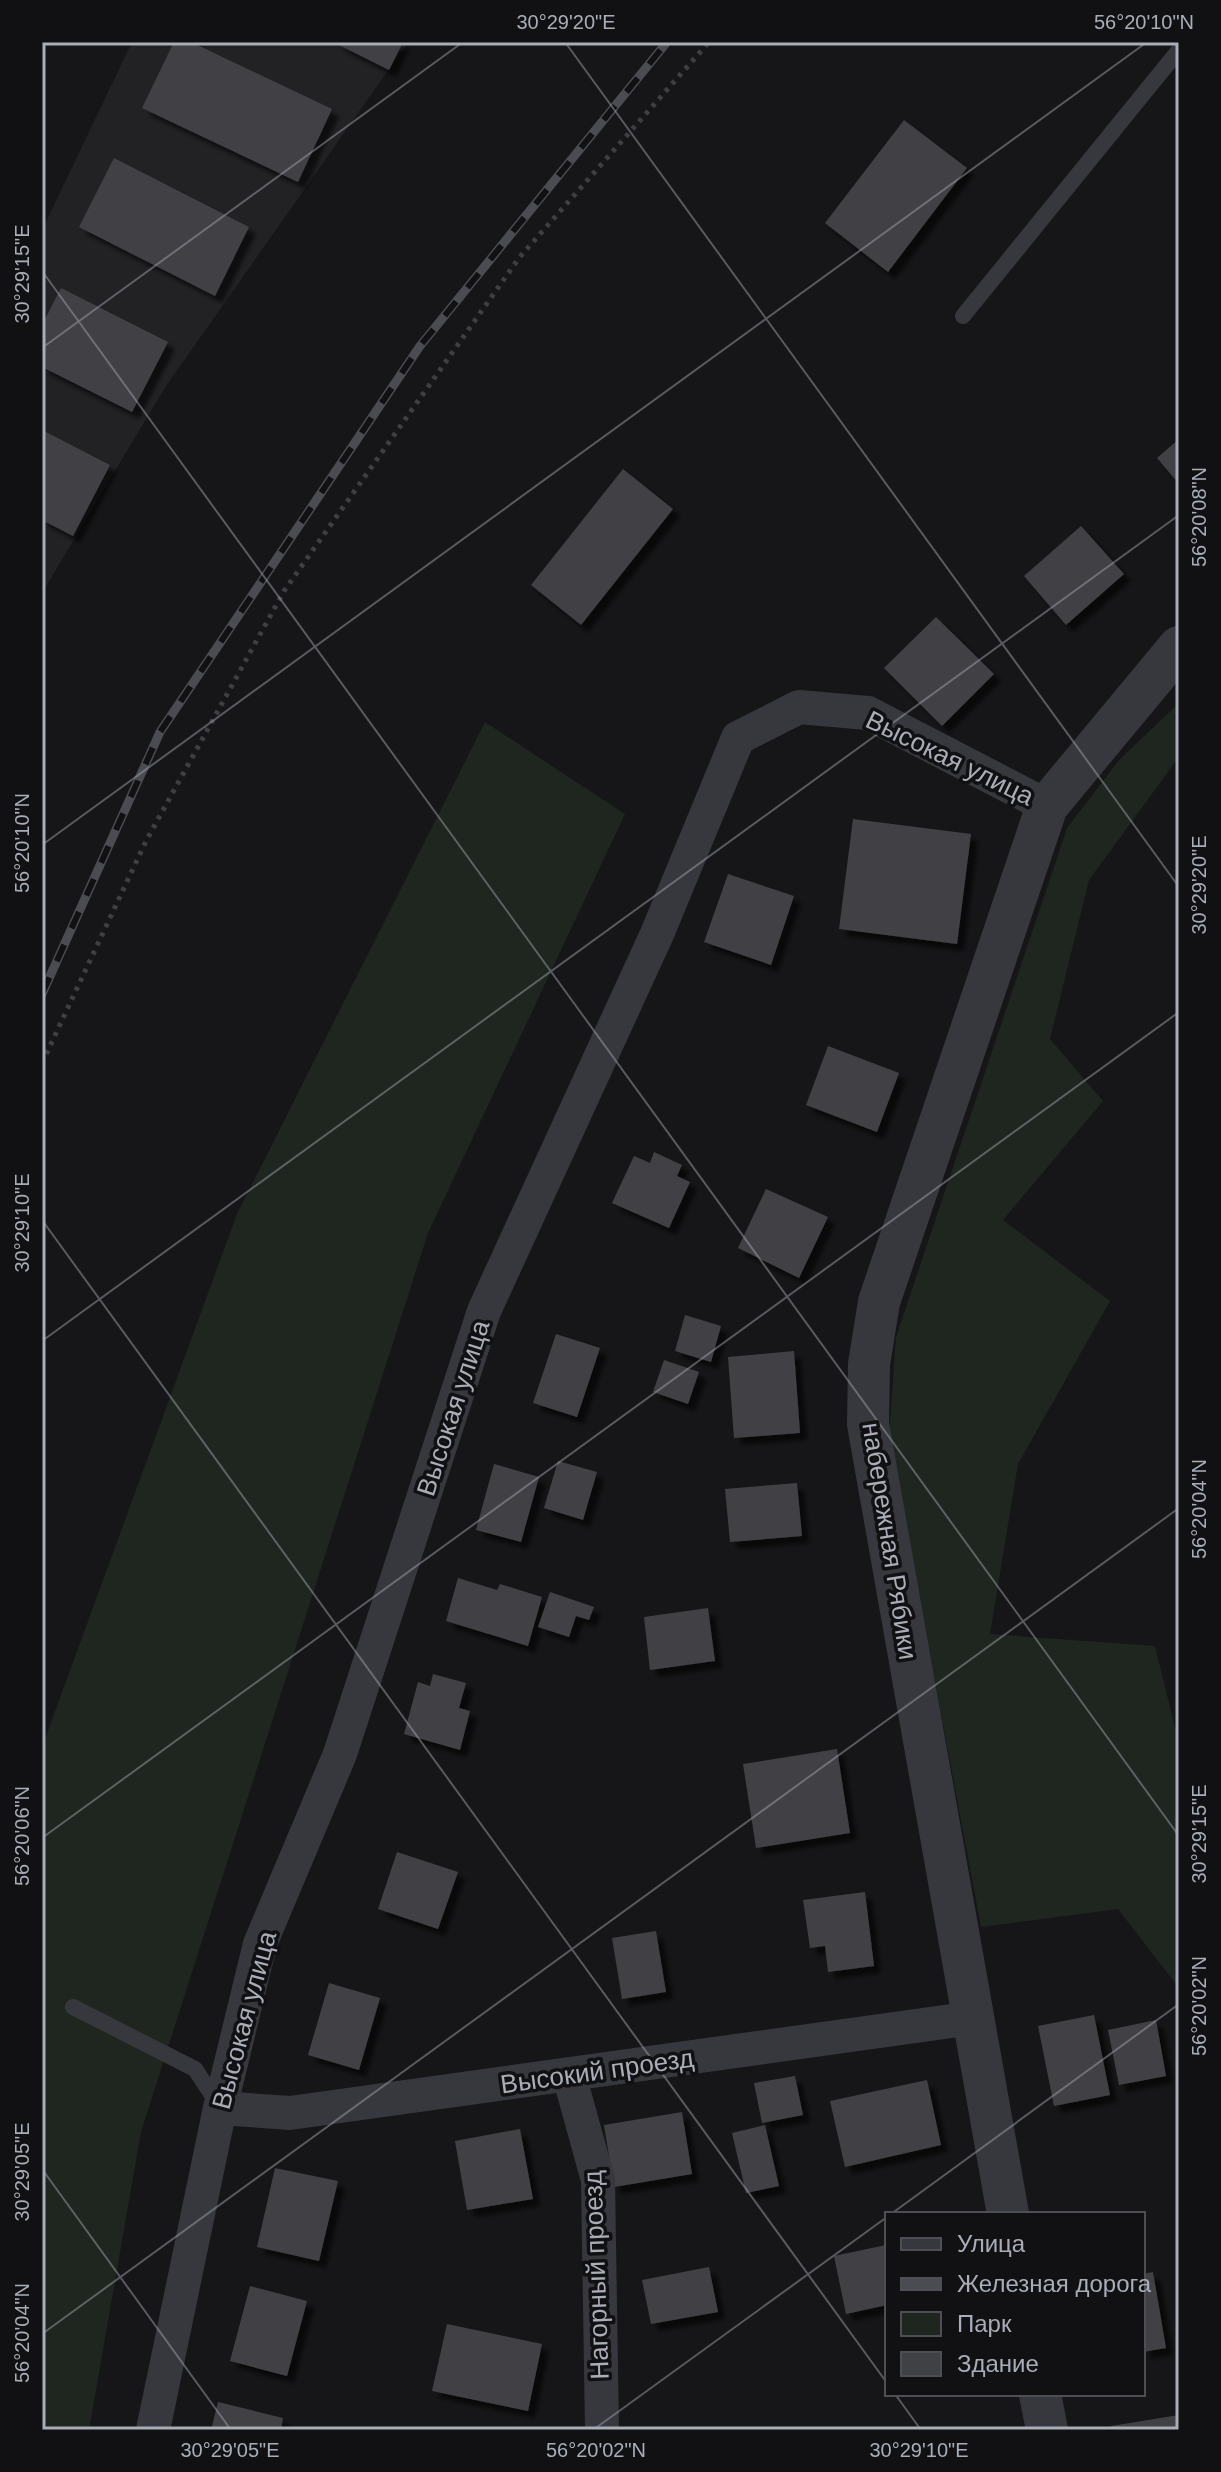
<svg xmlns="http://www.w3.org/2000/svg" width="1221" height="2472" font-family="Arial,sans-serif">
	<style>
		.built { fill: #222225 }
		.green { fill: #1e261f }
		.building { fill: #404145; filter: url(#shadow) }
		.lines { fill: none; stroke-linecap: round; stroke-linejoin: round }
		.path { stroke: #3d3f44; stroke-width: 5; stroke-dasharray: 4 6; stroke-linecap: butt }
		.service { stroke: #37383d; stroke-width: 16 }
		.minor { stroke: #37383d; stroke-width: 34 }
		.tertiary { stroke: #37383d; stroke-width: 42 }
		.rail-casing { stroke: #4a4c52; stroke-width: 9 }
		.rail { stroke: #111113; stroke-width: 6; stroke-dasharray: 18; stroke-linecap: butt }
		.ticks { fill: none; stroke: #a8adb8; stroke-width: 2; stroke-opacity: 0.45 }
		.labels { text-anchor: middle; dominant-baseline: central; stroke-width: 7; stroke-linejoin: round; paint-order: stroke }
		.street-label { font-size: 26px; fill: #a8adb8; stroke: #111113 }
		.neatline { fill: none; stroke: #a8adb8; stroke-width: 3 }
		.ticks-label { font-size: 20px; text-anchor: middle; fill: #a8adb8 }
	</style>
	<defs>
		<filter id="shadow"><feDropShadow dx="7" dy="7" stdDeviation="2" flood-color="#0009"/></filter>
	</defs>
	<rect width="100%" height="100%" fill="#161618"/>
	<!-- built -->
	<path class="built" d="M132,42h276l-244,347 -122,204v-363z"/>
	<!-- green -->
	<path class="green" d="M1179,703v54l-90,123 -39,159 53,62 -100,119 107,81 -92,163 -28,170 165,12 24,98v244l-61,-79 -137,18 -92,-490 7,-100 171,-509 52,-68z
		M485,722l140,92 -197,419 -287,899 -52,298h-47v-683l195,-533z"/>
	<!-- building -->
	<path class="building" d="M174,42h17l141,67 -34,73 -156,-74z
		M333,42h70l-14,28z
		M904,120l63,48 -79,104 -63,-49z
		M114,158l135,69 -34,69 -136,-69z
		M61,288l107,54 -36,70 -90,-45v-42z
		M42,430l68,35 -37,71 -31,-16z
		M1179,439v45l-22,-26z
		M623,469l50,40 -92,116 -50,-40z
		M1081,526l43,48 -58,51 -42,-49z
		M936,617l58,57 -52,52 -58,-58z
		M853,819l118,15 -14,110 -118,-15z
		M728,874l66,22 -23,69 -67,-23z
		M828,1046l71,27 -22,59 -71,-27z
		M654,1152l28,13 -5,11 13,6 -21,46 -57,-25 22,-47 16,7z
		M766,1189l62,28 -29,61 -61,-30z
		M685,1315l36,11 -10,36 -36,-11z
		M556,1334l44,14 -23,69 -44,-14z
		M794,1351l6,82 -66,5 -6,-81z
		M664,1360l35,12 -11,32 -35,-12z
		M558,1461l39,11 -14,48 -39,-12z
		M494,1464l45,13 -18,65 -45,-12z
		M797,1483l5,53 -72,6 -5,-53z
		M458,1578l39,12 3,-6 42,13 -14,49 -82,-25z
		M550,1592l44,15 -5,13 -13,-4 -7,21 -31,-10z
		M708,1608l7,53 -65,9 -6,-53z
		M433,1674l33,9 -7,25 11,3 -10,39 -56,-16 14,-52 12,4z
		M837,1749l13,84 -94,15 -13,-84z
		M397,1852l61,20 -20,57 -60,-20z
		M865,1892l9,74 -46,6 -3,-26 -15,2 -7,-48z
		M656,1931l10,61 -44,7 -10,-61z
		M329,1983l51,15 -21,72 -51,-15z
		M1094,2015l16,80 -56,11 -16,-80z
		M1156,2020l10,56 -47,9 -11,-55z
		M795,2076l8,39 -41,8 -8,-40z
		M927,2080l14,65 -96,22 -15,-66z
		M682,2112l10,62 -78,13 -10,-62z
		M765,2125l14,61 -33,7 -14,-60z
		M520,2129l13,70 -66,11 -12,-69z
		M275,2168l63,13 -19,80 -62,-14z
		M886,2245l1,60 -41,9 -12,-58z
		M709,2267l9,45 -67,12 -9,-44z
		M1153,2272l13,76 -23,4v-78z
		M250,2286l57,15 -20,75 -57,-15z
		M447,2324l95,20 -14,67 -96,-20z
		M218,2402l65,16 -2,12h-70z
		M1179,2415v15h-68v-4z"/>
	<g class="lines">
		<!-- path -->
		<path class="path" d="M42,1063l104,-222 138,-250 235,-333 190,-216"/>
		<!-- service -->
		<path class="service" d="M963,316l216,-266
			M73,2007l122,62 23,35"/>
		<!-- minor -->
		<path class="minor" d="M569,2075l29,105 4,250
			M220,2108l70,5 683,-95
			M153,2430l67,-322 40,-164 80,-190 144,-443 173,-377 81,-196 61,-31 69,6 179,93"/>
		<!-- tertiary -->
		<path class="tertiary" d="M1008,2214l-140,-790 1,-60 10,-62 168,-496 132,-159
			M1040,2394l7,36"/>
		<defs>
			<path id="rail" d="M42,994l118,-262 260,-386 247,-304"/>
		</defs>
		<!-- rail casing -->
		<use href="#rail" class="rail-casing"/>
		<!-- rail -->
		<use href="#rail" class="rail"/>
	</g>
	<!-- ticks -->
	<path class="ticks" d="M565,42l614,845M42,271l1137,1565M42,348l421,-306M42,845l1105,-803M42,1220l845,1163M42,1341l1137,-826M42,1838l1137,-826M42,2169l189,261M891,2214l288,-210M42,2334l1137,-826M895,2394l26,36M593,2430l294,-213"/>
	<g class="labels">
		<!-- street labels -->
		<g class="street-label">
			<text transform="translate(950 758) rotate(26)">Высокая улица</text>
			<text transform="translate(453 1408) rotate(-72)">Высокая улица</text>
			<text transform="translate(890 1541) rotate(81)">набережная Рябики</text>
			<text transform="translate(244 2020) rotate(-75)">Высокая улица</text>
			<text transform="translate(597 2071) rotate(-8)">Высокий проезд</text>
			<text transform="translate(596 2275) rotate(-92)">Нагорный проезд</text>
		</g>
	</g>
	<!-- border -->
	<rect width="1221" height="2472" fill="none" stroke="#111113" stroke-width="88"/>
	<!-- legend -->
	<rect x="885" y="2212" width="260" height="184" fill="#111113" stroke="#4d4f55" stroke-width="2"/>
	<rect x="901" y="2238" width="40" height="12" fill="#37383d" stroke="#4d4f55" stroke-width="2"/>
	<text x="957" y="2252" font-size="24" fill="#a8adb8">Улица</text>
	<rect x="901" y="2278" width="40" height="12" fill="#4a4c52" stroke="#4d4f55" stroke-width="2"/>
	<text x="957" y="2292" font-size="24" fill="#a8adb8">Железная дорога</text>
	<rect x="901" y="2312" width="40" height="24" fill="#1e261f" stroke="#4d4f55" stroke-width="2"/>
	<text x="957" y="2332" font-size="24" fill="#a8adb8">Парк</text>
	<rect x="901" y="2352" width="40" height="24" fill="#404145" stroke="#4d4f55" stroke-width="2"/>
	<text x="957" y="2372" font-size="24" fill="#a8adb8">Здание</text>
	<rect x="44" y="44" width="1133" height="2384" class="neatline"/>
	<g class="ticks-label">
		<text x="566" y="29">30°29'20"E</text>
		<text x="1144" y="29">56°20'10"N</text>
		<text transform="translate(22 274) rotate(-90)" y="7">30°29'15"E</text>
		<text transform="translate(1199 517) rotate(-90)" y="7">56°20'08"N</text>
		<text transform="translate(22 843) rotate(-90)" y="7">56°20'10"N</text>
		<text transform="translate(1199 885) rotate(-90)" y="7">30°29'20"E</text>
		<text transform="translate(22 1223) rotate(-90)" y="7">30°29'10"E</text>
		<text transform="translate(1199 1509) rotate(-90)" y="7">56°20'04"N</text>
		<text transform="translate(1199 1834) rotate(-90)" y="7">30°29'15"E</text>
		<text transform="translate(22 1836) rotate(-90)" y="7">56°20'06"N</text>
		<text transform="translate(1199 2006) rotate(-90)" y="7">56°20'02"N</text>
		<text transform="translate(22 2172) rotate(-90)" y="7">30°29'05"E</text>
		<text transform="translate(22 2333) rotate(-90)" y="7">56°20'04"N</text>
		<text x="230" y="2457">30°29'05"E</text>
		<text x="596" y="2457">56°20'02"N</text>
		<text x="919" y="2457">30°29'10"E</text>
	</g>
</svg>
